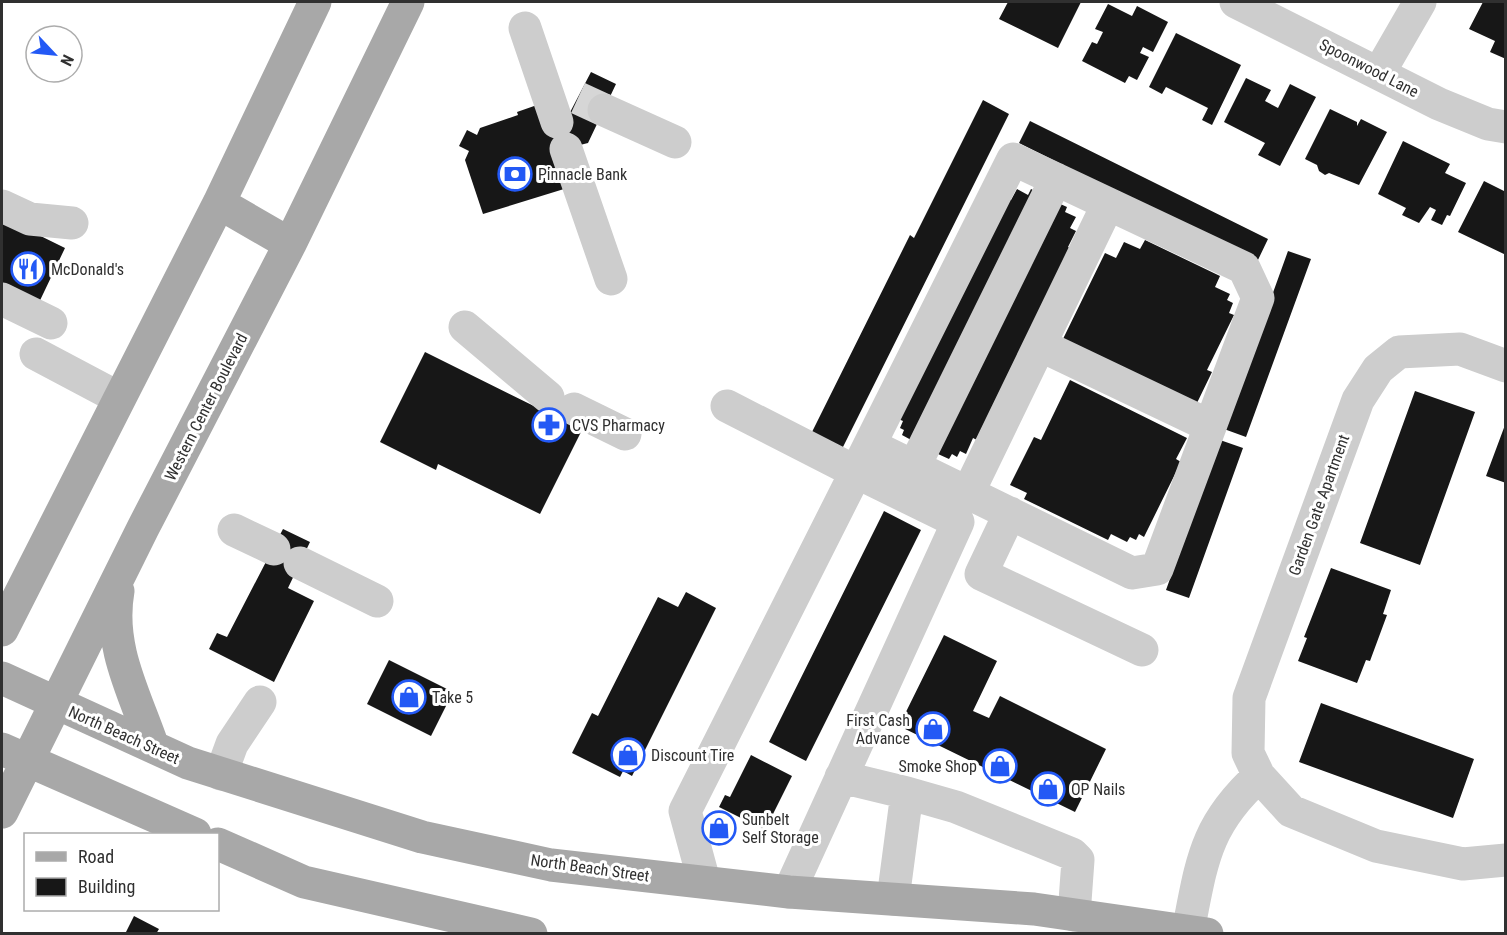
<svg xmlns="http://www.w3.org/2000/svg" width="1507" height="935" font-family="'Roboto Condensed',sans-serif">
	<style>
		.building { fill: #171717 }
		.lines { fill: none; stroke-linecap: round; stroke-linejoin: round }
		.minor-tunnel { stroke: #d6d6d6; stroke-width: 33; stroke-dasharray: 33 16; stroke-linecap: butt }
		.minor { stroke: #cdcdcd; stroke-width: 33 }
		.major { stroke: #a8a8a8; stroke-width: 33 }
		.labels { text-anchor: middle; dominant-baseline: central; stroke-width: 6; stroke-linejoin: round; paint-order: stroke }
		.street-label { font-size: 16px; fill: #303030; stroke: #fff }
		.poi-label { font-size: 16px; fill: #303030; stroke: #fff; text-anchor: start }
	</style>
	<rect width="100%" height="100%" fill="#fff"/>
	<!-- building -->
	<path class="building" d="M1008,2h73l-23,46 -59,-29z
		M1483,2h23v57l-16,-7 5,-11 -26,-12z
		M1108,4l24,12 5,-10 31,16 -15,30 -10,-5 -3,6 9,4 -12,23 -8,-4 -4,7 -43,-22 10,-19 5,2 6,-12 -8,-3z
		M1176,33l65,32 -29,60 -10,-5 6,-12 -42,-21 -4,7 -13,-7z
		M591,72l25,12 -28,59 -36,9 12,37 -81,25 -18,-54 4,-9 -10,-5 8,-16 10,5 3,-7 38,-13 -1,-3 20,-7 29,15z
		M1246,78l25,12 -6,11 13,7 12,-24 26,13 -36,69 -22,-11 7,-12 -41,-21z
		M983,100l26,14 -168,337 -31,-15 100,-201 4,3z
		M1330,109l27,13v4l4,-7 26,13 -28,53 -30,-12 -4,2 -6,-4 -2,-6 -12,-6z
		M1030,121l238,118 -11,23 -238,-119z
		M1403,141l47,23 -5,9 21,10 -16,33 -3,-1 -5,10 -11,-5 5,-10 -6,-3 -11,16 -17,-8 4,-7 -28,-14z
		M1484,181l22,11v63l-48,-23z
		M1017,189l11,6 3,-6 6,3 -124,249 -11,-6 2,-5 -4,-2 3,-7 -7,-3 109,-221 6,3z
		M1056,202l11,5 -2,5 11,5 -6,11 6,3 -8,16 5,3 -94,191 -6,-3 -7,16 -6,-3 -3,6 -5,-3 -3,5 -11,-5z
		M2,217l63,31 -31,65 -32,-23z
		M1145,240l75,36 -5,11 15,7 -3,6 6,3 -4,10 5,2 -27,55 5,2 -16,33 -134,-64 43,-88 11,5 8,-16 16,7z
		M1288,251l23,8 -65,178 -22,-8z
		M425,352l117,58 9,-18 31,38 -42,84 -102,-50 -2,6 -56,-28z
		M1070,380l117,58 -11,21 5,3 -37,75 -5,-3 -3,6 -6,-3 -3,5 -16,-8 -3,6 -84,-41 3,-6 -17,-8 24,-48 7,3z
		M1415,391l60,21 -55,153 -60,-22z
		M1505,425h1v58l-20,-7z
		M1220,440l23,8 -54,150 -23,-8z
		M884,511l37,19 -115,231 -37,-19z
		M283,529l27,13 -22,46 26,13 -40,81 -65,-33 8,-16 10,4z
		M1331,568l60,22 -8,24 4,1 -17,46 -4,-1 -9,23 -59,-22 9,-23 -3,-1z
		M686,592l30,16 -84,168 -9,-5 -3,6 -48,-24 20,-40 6,3 60,-119 20,10z
		M944,635l53,26 -24,50 16,7 11,-22 106,53 -31,63 -176,-86z
		M389,660l64,32 -22,44 -64,-32z
		M1321,703l153,56 -21,59 -154,-56z
		M751,755l41,21 -27,54 -46,-23 6,-12 5,2z
		M134,916l25,13 -3,5h-31z"/>
	<g class="lines">
		<!-- minor-tunnel -->
		<path class="minor-tunnel" d="M578,98l26,12"/>
		<!-- minor -->
		<path class="minor" d="M1236,2l203,102 49,20 18,3
			M525,28l32,94
			M1379,73l41,-71
			M604,110l71,32
			M566,149l45,130
			M2,206l28,13 42,4
			M2,299l49,24
			M465,327l83,70
			M1040,345l170,81
			M36,354l83,44
			M1506,366l-46,-17 -61,3 -21,17 -20,31 -109,298 -1,55 11,23 32,35 85,35 87,18 43,-4
			M574,409l51,25
			M914,467l142,-288
			M968,493l140,-289
			M1010,513l-29,61 161,76
			M234,530l40,19
			M300,563l77,38
			M221,774l11,-30 28,-42
			M841,777l66,16 -14,106
			M907,793l49,14 116,47 6,6 -4,55
			M704,881l-19,-70 171,-339 -129,-66
			M789,892l169,-370 -102,-50 157,-313 231,109 14,30 -101,271 -25,4 -262,-128
			M1188,931c14,-69 16,-105 71,-155"/>
		<!-- major -->
		<path class="major" d="M219,203l71,41
			M118,591c-10,57 17,103 35,156
			M2,630l217,-427 96,-201
			M2,678l186,85 234,74 129,28 238,27 245,17 173,25
			M2,749l193,85
			M2,812l141,-284 147,-284 118,-242
			M218,844l86,38 227,52"/>
	</g>
	<!-- icons -->
	<defs>
		<symbol id="bank-ring" viewBox="-11 -11 22 22"><circle r="9.5" fill="#fff" stroke="#2359f5" stroke-width="1.5"/><path d="M-6-4H6V4H-6ZM0-2.3a2.3 2.3 0 1 0 0 4.6a2.3 2.3 0 1 0 0-4.6Z" fill="#2359f5"/></symbol>
		<symbol id="restaurant-ring" viewBox="-11 -11 22 22"><circle r="9.5" fill="#fff" stroke="#2359f5" stroke-width="1.5"/><path d="M-5-6h1v4h1v-4h1v4h1v-4h1v5L-1.5 .5V6h-2V.5L-5-1ZM5-6V6H3V1.5H1.5Q1.5-4 5-6Z" fill="#2359f5"/></symbol>
		<symbol id="pharmacy-ring" viewBox="-11 -11 22 22"><circle r="9.5" fill="#fff" stroke="#2359f5" stroke-width="1.5"/><path d="M-2-6h4v4h4v4h-4v4h-4v-4h-4v-4h4Z" fill="#2359f5"/></symbol>
		<symbol id="shop-ring" viewBox="-11 -11 22 22"><circle r="9.5" fill="#fff" stroke="#2359f5" stroke-width="1.5"/><path d="M-5-2.5h2.3a2.7 3.5 0 0 1 5.4 0H5L5.5 6h-11ZM-1.5-2.5h3a1.5 2.3 0 0 0-3 0Z" fill="#2359f5"/></symbol>
	</defs>
	<g fill-rule="evenodd">
		<use href="#bank-ring" x="496" y="155" width="38" height="38"/>
		<use href="#restaurant-ring" x="9" y="250" width="38" height="38"/>
		<use href="#pharmacy-ring" x="530" y="406" width="38" height="38"/>
		<use href="#shop-ring" x="390" y="678" width="38" height="38"/>
		<use href="#shop-ring" x="914" y="710" width="38" height="38"/>
		<use href="#shop-ring" x="609" y="736" width="38" height="38"/>
		<use href="#shop-ring" x="981" y="747" width="38" height="38"/>
		<use href="#shop-ring" x="1029" y="770" width="38" height="38"/>
		<use href="#shop-ring" x="700" y="809" width="38" height="38"/>
	</g>
	<g class="labels">
		<!-- street labels -->
		<g class="street-label">
			<text transform="translate(1369 68) rotate(27)">Spoonwood Lane</text>
			<text transform="translate(206 407) rotate(-63)">Western Center Boulevard</text>
			<text transform="translate(1319 505) rotate(-70)">Garden Gate Apartment</text>
			<text transform="translate(124 735) rotate(24)">North Beach Street</text>
			<text transform="translate(590 868) rotate(8)">North Beach Street</text>
		</g>
		<!-- poi labels -->
		<g class="poi-label">
			<text x="538" y="174">Pinnacle Bank</text>
			<text x="51" y="269">McDonald's</text>
			<text x="572" y="425">CVS Pharmacy</text>
			<text x="432" y="697">Take 5</text>
			<text x="910" y="720" text-anchor="end">First Cash<tspan x="910" dy="18">Advance</tspan></text>
			<text x="651" y="755">Discount Tire</text>
			<text x="977" y="766" text-anchor="end">Smoke Shop</text>
			<text x="1071" y="789">OP Nails</text>
			<text x="742" y="819">Sunbelt<tspan x="742" dy="18">Self Storage</tspan></text>
		</g>
	</g>
	<!-- border -->
	<rect width="1507" height="935" fill="none" stroke="#303030" stroke-width="6"/>
	<!-- legend -->
	<rect x="24" y="833" width="195" height="78" fill="#ffffff" stroke="#acacac" stroke-width="1.5"/>
	<rect x="36" y="852" width="30" height="9" fill="#a8a8a8" stroke="#acacac" stroke-width="1.5"/>
	<text x="78" y="863" font-size="18" fill="#303030">Road</text>
	<rect x="36" y="878" width="30" height="18" fill="#171717" stroke="#acacac" stroke-width="1.5"/>
	<text x="78" y="893" font-size="18" fill="#303030">Building</text>
	<!-- north arrow -->
	<g transform="translate(54 54) rotate(116)"><circle r="28" fill="#ffffff" stroke="#acacac" stroke-width="1.5"/>
	<path d="M0-4.5L10 22L0 15L-10 22Z" fill="#2359f5"/>
	<text y="-9" font-size="16" font-weight="bold" text-anchor="middle" fill="#303030">N</text>
	</g>
</svg>
